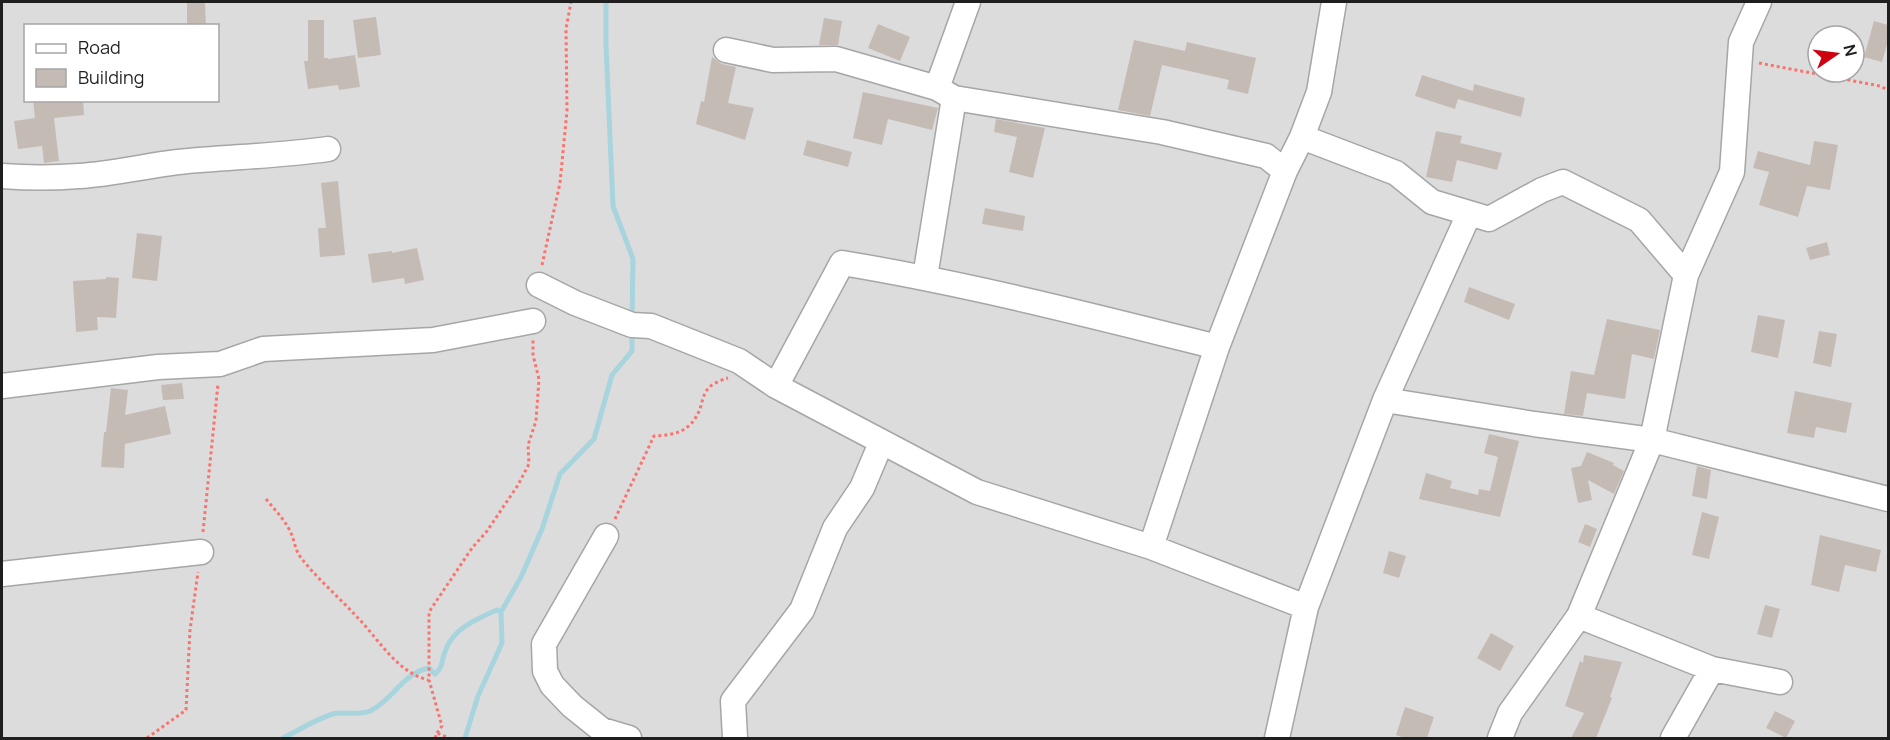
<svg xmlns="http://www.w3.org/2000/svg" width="1890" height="740" font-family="Manrope,sans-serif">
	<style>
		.residential { fill: #dddcdc; fill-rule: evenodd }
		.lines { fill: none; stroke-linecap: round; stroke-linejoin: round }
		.stream { stroke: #a7d4dd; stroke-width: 5 }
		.building { fill: #c5bbb5 }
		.minor-casing { stroke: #a6a6a6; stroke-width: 27 }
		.path { stroke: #f8746e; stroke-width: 3; stroke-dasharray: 3 3; stroke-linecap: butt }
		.minor { stroke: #fff; stroke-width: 24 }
	</style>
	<rect width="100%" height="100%" fill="#f0ece6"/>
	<!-- residential -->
	<path class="residential" d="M2,2h1886v736h-1886zM26,26h192v74h-192zM1818,36h36v36h-36z"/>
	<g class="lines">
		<!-- stream -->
		<path class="stream" d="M606,2v43l7,161 20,53 -1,59
			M283,738c16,-8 33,-19 50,-24 11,-3 26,2 37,-3 22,-10 33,-38 59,-43l6,6c9,-7 6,-15 11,-25 8,-21 31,-30 51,-39l4,2
			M465,738l13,-42 24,-53 -1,-31 20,-35 21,-48 18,-55 34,-35 18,-64 20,-24v-20"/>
	</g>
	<!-- building -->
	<path class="building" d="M187,2h18l1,24h-19z
		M376,17l5,38 -23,3 -5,-38z
		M824,18l18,3 -4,24h-19z
		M308,20h16v38h4v1l27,-4 5,32 -21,3 -1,-5 -30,4 -4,-28h4z
		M1874,21l14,4v16l-6,21 -18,-5z
		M878,24l32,13 -10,24 -32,-13z
		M1134,40l51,11 2,-9 69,16 -8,36 -21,-5 2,-9 -67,-15 -12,51 -32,-6z
		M712,57l10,7 14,3 -8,36 26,5 -9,32 -49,-16 5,-23 3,1z
		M1422,75l51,16 1,-7 51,14 -4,19 -63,-18 -3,10 -40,-13z
		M863,92l75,16 -6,22 -44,-11 -6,26 -29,-7z
		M33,100h50l1,15 -30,3 5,43 -15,2 -2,-17 -24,3 -4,-28 21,-3z
		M996,119l49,9 -12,50 -24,-6 8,-35 -23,-5z
		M1436,131l26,5 -2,7 42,10 -5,17 -40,-10 -5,22 -26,-5z
		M807,140l45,12 -4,15 -45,-12z
		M1814,141l24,4 -8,45 -23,-4 -9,31 -39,-12 10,-33 -16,-4 5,-17 52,14z
		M338,181l7,74 -25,2 -2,-29h8l-5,-45z
		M985,208l40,8 -2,15 -41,-7z
		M137,233l25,3 -5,45 -25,-3z
		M1827,242l3,13 -20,5 -4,-12z
		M417,248l7,32 -19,4 -1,-6 -32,5 -4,-29 24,-3v2z
		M106,277l13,1 -3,40 -19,-1 1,13 -22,2 -3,-51 33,-2z
		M1469,287l46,17 -6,16 -45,-18z
		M1758,315l27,5 -7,38 -27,-6z
		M1607,319l53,11 -6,29 -22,-5 -7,45 -38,-6 -4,23 -19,-2 7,-43 23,4z
		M1819,331l18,3 -6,33 -18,-4z
		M182,383l2,16 -21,1 -2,-15z
		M111,388l17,2 -3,25 40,-9 6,28 -46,10 -1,24 -23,-1 3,-35h2z
		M1795,391l57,12 -6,30 -30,-6 -2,11 -27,-5z
		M1489,434l30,7 -19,76 -81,-18 7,-26 26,8 -2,7 28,7 1,-6 11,2 8,-34 -14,-4z
		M1587,452l27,11 -1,2 11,6 -10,23 -26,-14 4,20 -14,3 -7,-35 10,-2z
		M1697,466l14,4 -4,29 -15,-3z
		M1702,512l17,5 -10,42 -17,-4z
		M1585,524l12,5 -7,18 -12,-5z
		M1820,535l61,15 -5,22 -31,-7 -6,27 -28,-7z
		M1389,551l17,5 -7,22 -16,-5z
		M1765,605l15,4 -8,29 -15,-4z
		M1491,633l23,13 -14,25 -23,-13z
		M1584,655l38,7 -12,35 2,1 -16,40h-25l13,-25 -19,-7 15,-45 3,2z
		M1405,707l29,10 -7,21h-22l-9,-3z
		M1775,711l20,10 -9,17 -20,-10z"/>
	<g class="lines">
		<defs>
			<path id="minor" d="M726,50l47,10 63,-1 101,29 17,10 208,34 104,24 19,15
				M937,88l31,-86
				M1302,137l94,36 36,29 57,17 53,-29 21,-8 76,38 47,55
				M2,176c26,2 51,2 77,0 33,-2 66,-10 99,-14 51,-5 100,-6 150,-13
				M925,277l29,-179
				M539,285l36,18 57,22 19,1 88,35 37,25 201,106 174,55 155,60
				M2,386l156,-19 62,-3 43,-15 170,-9 100,-19
				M776,386l66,-123c127,21 251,53 375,84
				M1385,400l149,24 118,16 236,59
				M606,536l-62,108 1,27 7,14 20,21 30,24 27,8
				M1151,547l66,-200 68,-176 17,-34 17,-45 15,-90
				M2,574l199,-22
				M1579,616l133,53 68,13
				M735,738l-2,-37 69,-91 33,-82 27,-40 19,-45
				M1277,738l29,-131 79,-207 84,-186
				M1500,738l10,-25 69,-97 73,-176 34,-165 46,-103 9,-130 18,-40
				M1673,738l39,-69"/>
		</defs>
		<!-- minor casing -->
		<use href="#minor" class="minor-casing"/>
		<!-- path -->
		<path class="path" d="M1759,63l121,23 8,4
			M542,265l18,-82 7,-72 -1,-82 5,-27
			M266,499c9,11 19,21 25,34 3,7 4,15 8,22 16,22 39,41 57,61 23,23 39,55 72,64
			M615,519l39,-83c23,-1 37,-5 46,-27 2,-6 3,-14 7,-19 4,-6 14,-10 21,-12
			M203,532l15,-148
			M437,733l5,-7 -13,-46v-68l43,-64 15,-17 31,-46 11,-21 -1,-19 8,-24 3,-42 -6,-24v-15
			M147,738l39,-28 4,-80 8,-58
			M435,738l2,-5 12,5"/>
		<!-- minor -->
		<use href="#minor" class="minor"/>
	</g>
	<!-- border -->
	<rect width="1890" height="740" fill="none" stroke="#1f1f1f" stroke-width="6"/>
	<!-- legend -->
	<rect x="24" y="24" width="195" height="78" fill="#ffffff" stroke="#a5a5a5" stroke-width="1.5"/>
	<rect x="36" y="44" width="30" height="9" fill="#ffffff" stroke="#a5a5a5" stroke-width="1.5"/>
	<text x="78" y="54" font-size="18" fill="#1f1f1f">Road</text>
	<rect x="36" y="69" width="30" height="18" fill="#c5bbb5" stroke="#a5a5a5" stroke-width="1.5"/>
	<text x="78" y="84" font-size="18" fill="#1f1f1f">Building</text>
	<!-- north arrow -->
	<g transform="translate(1836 54) rotate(76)"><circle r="28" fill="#ffffff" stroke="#a5a5a5" stroke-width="1.5"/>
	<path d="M0-4.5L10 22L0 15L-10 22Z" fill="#cc020f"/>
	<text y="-9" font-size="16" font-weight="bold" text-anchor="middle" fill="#1f1f1f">N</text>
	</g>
</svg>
